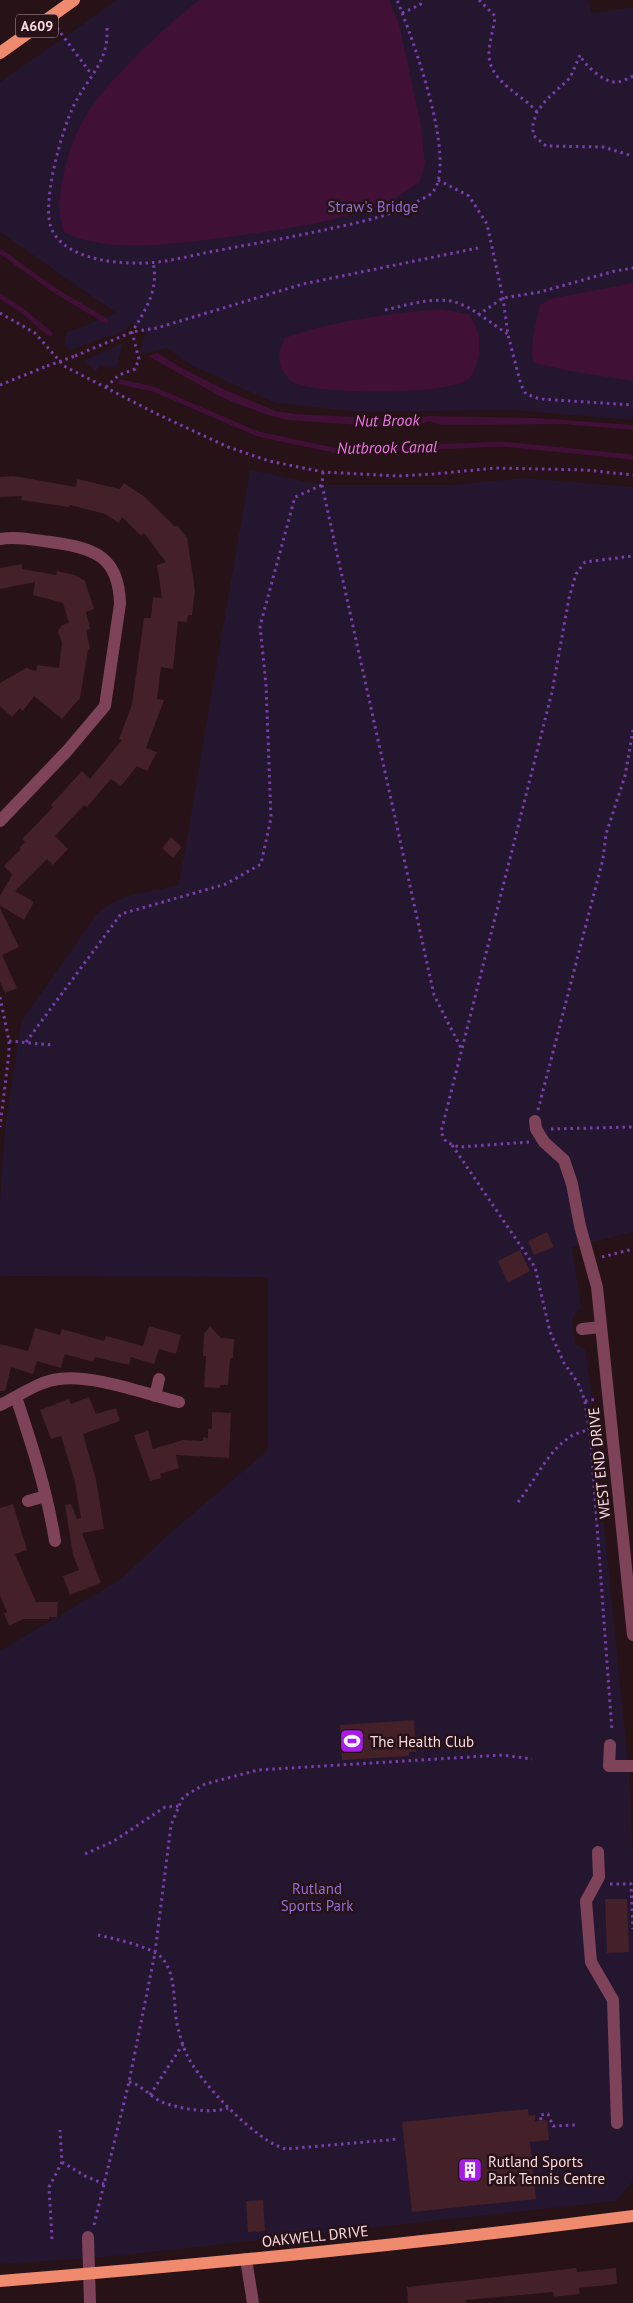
<svg xmlns="http://www.w3.org/2000/svg" width="633" height="2303" font-family="'PT Sans',sans-serif">
	<style>
		.green { fill: #24162f }
		.water { fill: #401036 }
		.lines { fill: none; stroke-linecap: round; stroke-linejoin: round }
		.stream { stroke: #401036; stroke-width: 5 }
		.building { fill: #442028 }
		.path { stroke: #783eac; stroke-width: 3; stroke-dasharray: 2.5 4; stroke-linecap: butt }
		.minor { stroke: #7f4359; stroke-width: 12 }
		.major { stroke: #ef8a6e; stroke-width: 12 }
		.path-bridge { stroke: #783eac; stroke-width: 3; stroke-dasharray: 2.5 4; stroke-linecap: butt }
		.labels { text-anchor: middle; dominant-baseline: central; stroke-width: 5; stroke-linejoin: round; paint-order: stroke }
		.shield { fill: #261217; stroke: #bb9fa6; stroke-width: 1 }
		.shield-label { font-size: 14px; font-weight: bold; fill: #fbdbe4 }
		.park-label { font-size: 15px; fill: #916ed4; stroke: #261217 }
		.street-label { font-size: 15px; fill: #fbdbe4; stroke: #261217 }
		.poi-label { font-size: 15px; fill: #fbdbe4; stroke: #261217; text-anchor: start }
		.water-label { font-size: 16px; font-style: italic; fill: #ef74e9; stroke: #261217 }
	</style>
	<rect width="100%" height="100%" fill="#261217"/>
	<!-- green -->
	<path class="green" d="M117,0h471l4,13 41,-6v413l-120,-10 -151,2 -87,-9 -82,-37 -26,-18 -27,6 4,-17 5,-2 -19,-13 -3,8 -57,20 -6,-4 2,-13 50,-20 -116,-81v-150z
		M123,343l-7,25 -15,-3 -5,6 -13,-10z
		M250,470l72,15h131l69,-7 111,9v745l-61,15 9,61 -9,10 3,26 10,5 6,43 38,383 4,78v328l-17,20 -521,57 -95,6v-613l121,-72 48,-45 99,-84v-173l-268,-1v-76l5,-71 16,-107 75,-107 17,-13 15,-6 51,-11z"/>
	<!-- water -->
	<path class="water" d="M200,0h189l10,24 22,101 4,38 -5,19c-15,11 -32,21 -50,27 -45,15 -93,21 -141,28 -52,6 -114,18 -164,-4 -8,-18 -6,-37 -2,-56 11,-57 39,-87 79,-127 19,-18 37,-35 58,-50z
		M633,283v98l-63,-10 -36,-8c-6,-18 3,-41 6,-58l10,-6z
		M440,309l28,5c10,13 13,23 11,39 -1,8 -4,19 -9,25 -17,18 -157,17 -177,4 -16,-12 -17,-27 -8,-44 50,-18 102,-24 155,-29z
		M158,353l20,13 45,23 53,22 20,3 96,5 38,-3 106,2 97,7v5l-70,-6 -122,1 -12,-4 -12,5 -30,1 -99,-7 -20,-5 -43,-16 -77,-43z"/>
	<g class="lines">
		<!-- stream -->
		<path class="stream" d="M0,251l54,39 52,31
			M0,296l20,13 30,25
			M121,382l32,7 105,45 80,17 165,-7 130,13"/>
	</g>
	<!-- building -->
	<path class="building" d="M14,476l62,11 1,-8 43,10 4,-6 21,14 30,30 2,-2 10,13 8,52 -3,25h-4l-1,7 -9,-1 -5,48 -12,-2 -4,32 7,1 -18,48 11,4 -10,19 -10,-5 -16,20 -10,-7 -24,28 -3,-2 -29,31 13,13 -15,16 -6,-6 -32,32 19,11 -10,18 -23,-14 1,-2 -2,2v-10l12,-21 -8,-9 17,-17 -2,-1 6,-6 -3,-3 31,-32 -2,-2 31,-34 8,8 32,-39 -3,-1 13,-35 12,-86h7l2,-21 9,1 -5,-33 9,-3 -22,-29 -3,3 -19,-19 -3,6 -14,-9 -35,-9 -1,2 -48,-7 1,-4 -22,1v-20z
		M22,564v5l34,6 1,-4 18,4 10,6 9,28 -8,3 4,17 -4,1 4,19 -2,1 -8,48 -18,21 -28,-23 -11,15 -3,-3 -8,9 -12,-11v-23l26,-15 10,3 1,-6 22,3 3,-25 -4,-12 4,-6 7,-2 -6,-20 -30,-8 2,-13 -35,7v-21z
		M171,837l11,10 -9,11 -11,-10z
		M0,908l19,39 -17,8 15,33 -12,5 -5,-11z
		M547,1232l7,15 -20,8 -6,-14z
		M520,1250l10,21 -22,12 -10,-22z
		M149,1326l32,9 -5,19 -17,-5 -5,15 -23,-7 -2,8 -34,-8 -2,5 -28,-8 -4,14 -24,-7 -4,13 -22,-7 -6,24h-5v-47l28,7 7,-23 25,7 2,-6 42,12 2,-5 37,10z
		M210,1326l11,12 13,1 -1,19h-3l-2,27h-8v3l-16,-1 2,-31h-3l1,-22z
		M89,1397l7,17 20,-6 4,13 -37,13 13,45 8,50 -22,4 19,50 -31,12 -7,-19 16,-6 -6,-15 -8,-50 6,-1 6,15 4,-1 -6,-36 -14,-46 -10,3 -11,-29 29,-11 2,5z
		M212,1412l19,1 -2,45 -53,-3 3,13 -19,6 1,4 -11,3 -16,-46 14,-4 5,18 30,-9 20,1v-4l5,1v-9h4z
		M13,1504l14,46 -12,4 21,48h22l-1,15h-8v2h-25l-15,7 -5,-13 3,-1 -7,-17v-87z
		M414,1720l2,32h-7v4l-67,4 -2,-35z
		M605,1899h22l2,53 -22,1z
		M528,2109l1,7 6,-1v6l12,-1 2,20 -19,2 6,57 -124,13 -10,-90z
		M263,2200l2,31 -17,1 -2,-31z
		M576,2268l1,4 39,-4 1,16 -38,4 1,6 -26,3 -1,-5 -87,8v3h-58l-1,-16z"/>
	<g class="lines">
		<!-- path -->
		<path class="path" d="M479,0l16,16c-1,13 -6,25 -6,38 0,28 33,40 48,58
			M402,13l18,-8 3,-5
			M57,28l35,47
			M107,28c2,34 -19,49 -33,77 -12,24 -35,104 -21,127 16,28 64,32 93,31 23,-1 47,-8 69,-12 36,-7 73,-13 109,-21 32,-7 65,-13 94,-29 4,-2 11,-5 14,-8 27,-30 -21,-159 -35,-193
			M633,76c-6,3 -13,7 -19,6 -11,-1 -30,-17 -34,-27l-10,23 -24,22 -9,12 -4,12v11l13,11 57,1 30,9
			M438,180l31,16 18,28 16,74 5,37 13,50 5,9 14,5 93,6
			M385,310c22,-5 43,-12 66,-9 20,4 40,23 57,33
			M0,313l35,20 29,33 91,47 73,34 41,14 54,11 74,4 37,-2 61,-6 91,2 47,5
			M478,315l25,-17 37,-6 75,-21 18,-3
			M75,356l57,-24 25,-4 146,-44 175,-36
			M0,385l47,-19
			M106,387l13,-12 16,-6 4,-10 -7,-27c14,-23 27,-42 21,-70
			M323,472l-1,13 112,510 27,53
			M0,997l9,44v12l-9,74
			M9,1041l43,4
			M26,1042l95,-128 105,-30 35,-20 10,-46 -5,-133 -6,-59 35,-129 27,-12
			M538,1110l65,-251 3,-25 19,-58 8,-46
			M551,1129l82,-2
			M529,1142l-70,5 -13,-5 -5,-10 111,-440 17,-94 7,-24 9,-12 48,-6
			M452,1145l83,122 15,65 14,31 14,20 7,18 6,42 21,288
			M602,1257l31,-8
			M585,1401l12,-2
			M518,1502c17,-21 28,-48 49,-63 6,-5 15,-7 22,-10
			M85,1854l29,-13 51,-34 14,-1
			M610,1884h21l2,45
			M98,1935c16,4 53,11 64,23 16,18 10,48 16,70 2,8 5,18 8,25 12,28 72,90 100,96l113,-10
			M129,2082c12,2 21,15 33,20 17,7 50,12 66,6
			M150,2095l33,-51
			M541,2120l-1,-5 8,-1 5,12 22,-1
			M62,2162l23,14 19,8
			M94,2225l35,-143 26,-129 16,-128 12,-28 22,-13 53,-14 244,-15 30,4
			M52,2239l-3,-52 13,-25 -2,-32"/>
		<!-- minor -->
		<path class="minor" d="M0,539c17,-3 33,1 50,3 43,6 69,13 70,62l-15,102 -38,45 -67,70
			M535,1121l1,8 8,13 20,18 8,24 8,42 17,61 36,348
			M582,1329l19,-2
			M155,1396l4,-17
			M16,1397c16,48 31,94 39,144
			M0,1405c19,-9 39,-24 59,-26 33,-5 87,15 120,23
			M28,1501l18,-5
			M610,1745l-1,21h24
			M598,1852l1,25 -13,24 5,61 22,38 4,123
			M88,2237l2,66
			M246,2259l7,44"/>
		<!-- major -->
		<path class="major" d="M0,53l74,-53
			M0,2281c211,-17 423,-38 633,-65"/>
		<!-- path-bridge -->
		<path class="path-bridge" d="M47,366l28,-10"/>
	</g>
	<!-- icons -->
	<defs>
		<symbol id="stadium-square" viewBox="-11 -11 22 22"><rect x="-9" y="-9" width="18" height="18" rx="4" fill="#a71ce6" stroke="#261217"/><path d="M0-5a6.5 5 0 1 0 0 10a6.5 5 0 1 0 0-10ZM-3.5-1.8h7v3.6h-7Z" fill="#fff"/></symbol>
		<symbol id="building-square" viewBox="-11 -11 22 22"><rect x="-9" y="-9" width="18" height="18" rx="4" fill="#a71ce6" stroke="#261217"/><path d="M-4-6H4V6H1V3H-1V6H-4ZM-2.5-4.3h1.7v1.8h-1.7ZM.8-4.3h1.7v1.8H.8ZM-2.5-1h1.7V.8h-1.7ZM.8-1h1.7V.8H.8Z" fill="#fff"/></symbol>
	</defs>
	<g fill-rule="evenodd">
		<use href="#stadium-square" x="338" y="1727" width="28" height="28"/>
		<use href="#building-square" x="456" y="2156" width="28" height="28"/>
	</g>
	<g class="labels">
		<!-- shield labels -->
		<rect class="shield" x="16" y="14.5" width="42" height="23" rx="4"/>
		<g class="shield-label">
			<text x="37" y="26">A609</text>
		</g>
		<!-- park labels -->
		<g class="park-label">
			<text x="373" y="206">Straw's Bridge</text>
			<text x="317" y="1888">Rutland<tspan x="317" dy="17">Sports Park</tspan></text>
		</g>
		<!-- street labels -->
		<g class="street-label">
			<text transform="translate(599 1463) rotate(-96)">WEST END DRIVE</text>
			<text transform="translate(315 2236) rotate(-6)">OAKWELL DRIVE</text>
		</g>
		<!-- poi labels -->
		<g class="poi-label">
			<text x="370" y="1741">The Health Club</text>
			<text x="488" y="2161">Rutland Sports<tspan x="488" dy="17">Park Tennis Centre</tspan></text>
		</g>
		<!-- water labels -->
		<g class="water-label">
			<text transform="translate(387 420) rotate(-1)">Nut Brook</text>
			<text transform="translate(387 447) rotate(-1)">Nutbrook Canal</text>
		</g>
	</g>
</svg>
